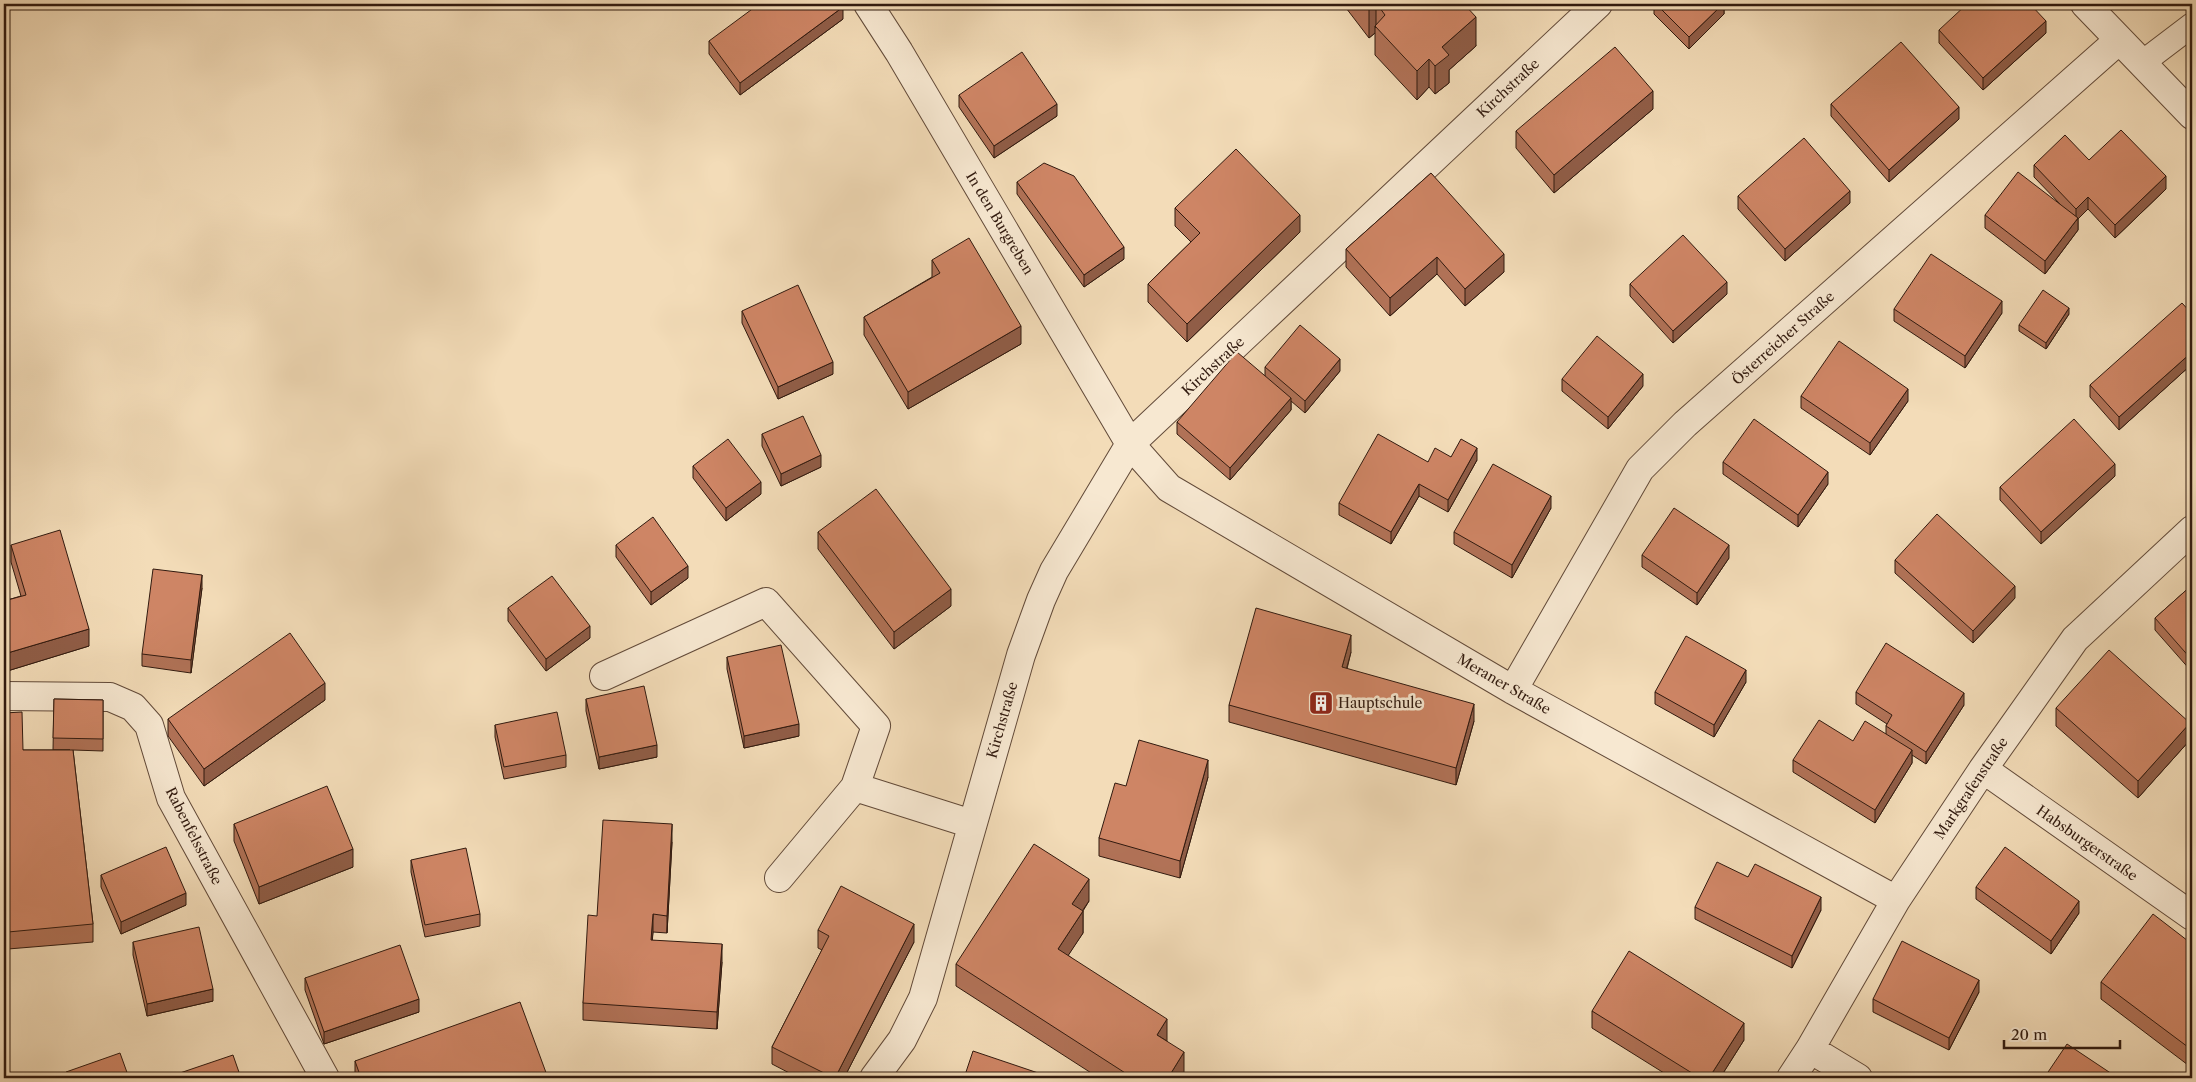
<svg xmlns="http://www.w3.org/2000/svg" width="2196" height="1082" font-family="'Libre Caslon Text',serif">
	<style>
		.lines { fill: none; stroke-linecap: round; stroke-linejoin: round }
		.service-casing { stroke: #624a39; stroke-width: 26 }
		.minor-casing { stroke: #624a39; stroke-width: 30 }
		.service { stroke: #f7e8d1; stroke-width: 24 }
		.minor { stroke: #f7e8d1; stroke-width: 28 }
		.wall { fill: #b17257; stroke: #311a0f }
		.shaded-wall { fill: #905d47; stroke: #311a0f }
		.building { fill: #ce8565; stroke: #311a0f }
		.labels { text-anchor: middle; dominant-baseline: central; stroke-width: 5; stroke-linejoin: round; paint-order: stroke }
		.street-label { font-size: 14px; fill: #311a0f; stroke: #f7e8d1 }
		.poi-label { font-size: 14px; fill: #311a0f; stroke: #f7e8d1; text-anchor: start }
	</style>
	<rect width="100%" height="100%" fill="#f3dcb8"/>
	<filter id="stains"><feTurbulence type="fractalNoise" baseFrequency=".004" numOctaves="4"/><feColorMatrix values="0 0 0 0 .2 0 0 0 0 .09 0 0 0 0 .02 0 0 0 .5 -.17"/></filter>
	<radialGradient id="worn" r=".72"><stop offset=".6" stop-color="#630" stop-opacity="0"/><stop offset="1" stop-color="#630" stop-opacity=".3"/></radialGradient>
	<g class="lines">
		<defs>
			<path id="service" d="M2142,63l50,-38"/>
			<path id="minor" d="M868,4l31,48 231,392 39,44 344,202 383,210
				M2085,4l107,111
				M604,676l162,-74 110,124 -21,61 117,37
				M1513,690l127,-221 45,-45 434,-384
				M4,696l106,1 23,10 16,18 22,73 154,280
				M1983,769l209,147
				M779,878l76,-91
				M1810,1049l48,29
				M874,1078l28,-38 21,-42 98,-343 20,-55 13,-29 76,-127 468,-440
				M1791,1078l19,-29 86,-149 87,-131 92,-130 117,-109"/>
		</defs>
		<!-- service casing -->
		<use href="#service" class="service-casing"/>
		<!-- minor casing -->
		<use href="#minor" class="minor-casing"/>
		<!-- service -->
		<use href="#service" class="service"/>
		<!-- minor -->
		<use href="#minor" class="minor"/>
	</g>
	<!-- wall -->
	<path class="wall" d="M1343,4h121l12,42 -27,24v13l-14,11 -6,-7 -12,13 -42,-45v-22l-6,5z
		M1654,4h70v10l-35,35 -35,-35z
		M843,19l-103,76 -31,-41v-13z
		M1939,30l107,3 -63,57 -44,-47z
		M2192,45v22l-5,-4v-12z
		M959,95l98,21 -63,42 -35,-51z
		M1831,104l128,15 -70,63 -58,-66z
		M1653,109l-99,84 -38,-45v-17z
		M2089,160l77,29 -51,49 -27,-29 -10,9v12l-33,44 -60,-46v-13l75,-11 -26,-27v-12z
		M1431,173l73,99 -39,34 -28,-32 -47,42 -44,-49v-18z
		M1017,182l107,77 -40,28 -67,-93z
		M1738,196l112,7 -65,58 -47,-52z
		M1175,208l125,24 -113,110 -39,-40v-18l43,-42 -16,-16z
		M2192,225v23l-3,-3v-18z
		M932,260l89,84 -113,65 -44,-74v-18l68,-40z
		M1630,284l97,10 -54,49 -43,-47z
		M1894,309l108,4 -37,55 -71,-47z
		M742,311l91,63 -55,25 -36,-76z
		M2069,314l-23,35 -27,-18v-6z
		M2192,314v50l-73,66 -29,-33v-12z
		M1265,367l75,4 -35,42 -14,-12v9l-61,70 -53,-46v-12l88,-46z
		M1562,379l81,7 -35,43 -46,-38z
		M1801,396l107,5 -38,54 -69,-47z
		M762,434l59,33 -40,19 -19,-40z
		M1451,457l26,3 -29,52 -29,-16 -28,48 -52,-29v-12l89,-41z
		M1723,462l105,22 -30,43 -75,-53z
		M693,466l68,28 -35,27 -33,-43z
		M2115,476l-74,68 -41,-44v-13z
		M1551,508l-39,70 -58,-34v-12z
		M818,532l133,74 -57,43 -76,-100z
		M11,545l78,101 -85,26v-71l17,-5 -10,-34z
		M616,545l72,33 -37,27 -35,-48z
		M1642,555l87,3 -32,47 -55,-38z
		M1895,560l120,38 -42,45 -78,-70z
		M2192,585v87l-37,-42v-12z
		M202,588l-11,85 -49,-7v-12z
		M508,608l82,30 -44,33 -38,-50z
		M1351,652l-4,17 127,52 -18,64 -227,-63v-17z
		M727,657l72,79 -55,12 -17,-79z
		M1746,682l-32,55 -59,-33v-12z
		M1856,692l108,13 -38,59 -14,-9v8l-37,60 -82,-51v-12l93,-26v-8l1,-2 -31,-20z
		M54,699l49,1v51l-30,-1 20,174v18l-85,7 -4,-46v-190l19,37h47h-17z
		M586,699l71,58 -58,12 -13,-58z
		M325,700l-121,86 -36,-50v-17z
		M2056,708l134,32 -52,58 -82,-72z
		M495,725l71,30v12l-62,12 -9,-42z
		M1208,777l-28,101 -81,-22v-18l27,-52z
		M234,824l119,43 -94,37 -25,-63z
		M672,842l-5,91 -14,-1 -1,8 70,22 -5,67 -134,-9v-17l14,-87z
		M411,860l69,54v12l-55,11 -14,-65z
		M101,875l85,30 -65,29 -20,-47z
		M1748,877l73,33 -29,58 -97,-49v-12z
		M1976,887l103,26 -28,41 -75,-55z
		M1089,901l-6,10v22l-15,22 99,86 17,33 -2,4h-83l-143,-92v-22z
		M818,930l96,12 -70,136h-45l-27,-14v-17l50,-97 -4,-2z
		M133,942l80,59 -66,15 -14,-61z
		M2192,944v124l-91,-69v-17z
		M305,978l114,34 -95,32 -19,-54z
		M1979,992l-30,58 -76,-38v-13z
		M1592,1011l152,29 -24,38h-48l-80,-50z
		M355,1061l193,17h-193z"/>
	<!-- shaded-wall -->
	<path class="shaded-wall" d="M1376,4v24l-1,-2v7l-6,5v-29z
		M1723,4h1v10l-35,35v-12z
		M843,7v12l-103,76v-12z
		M1476,17v29l-27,24v13l-14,11v-28l7,-19z
		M2046,21v12l-63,57v-12z
		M1429,59v28l-12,13v-29z
		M1653,91v18l-99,84v-18z
		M1057,104v12l-63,42v-12z
		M1959,107v12l-70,63v-12z
		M2166,176v13l-51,49v-13z
		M1850,191v12l-65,58v-12z
		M2088,197v12l-12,12v-12z
		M1300,215v17l-113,110v-18z
		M2078,218v12l-33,44v-13z
		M1124,247v12l-40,28v-12z
		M1504,254v18l-39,34v-17z
		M1437,257v17l-47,42v-18z
		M1727,282v12l-54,49v-12z
		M2002,301v12l-37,55v-12z
		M2069,308v6l-23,35v-6z
		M1021,326v18l-113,65v-17z
		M2192,352v12l-73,66v-13z
		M1340,359v12l-35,42v-12z
		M833,362v12l-55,25v-12z
		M1643,374v12l-35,43v-12z
		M1908,389v12l-38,54v-12z
		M1291,398v12l-61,70v-12z
		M1477,448v12l-29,52v-12z
		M821,455v12l-40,19v-12z
		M2115,464v12l-74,68v-12z
		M1828,472v12l-30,43v-12z
		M761,482v12l-35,27v-13z
		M1419,484v12l-28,48v-12z
		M1551,496v12l-39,70v-13z
		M1729,545v13l-32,47v-12z
		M688,566v12l-37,27v-13z
		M202,575v13l-11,85v-13z
		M2015,586v12l-42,45v-12z
		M951,589v17l-57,43v-17z
		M590,626v12l-44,33v-12z
		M89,629v17l-85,26v-18z
		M1351,635v17l-9,33v-18z
		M1746,670v12l-32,55v-12z
		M325,683v17l-121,86v-17z
		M1964,693v12l-38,59v-12z
		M1474,704v17l-18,64v-17z
		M2190,723v17l-52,58v-17z
		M799,724v12l-55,12v-12z
		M657,745v12l-58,12v-12z
		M1912,750v13l-37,60v-13z
		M1208,760v17l-28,101v-17z
		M672,824v18l-5,91v-17z
		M353,849v18l-94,37v-17z
		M1089,879v22l-17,25v-22z
		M186,893v12l-65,29v-12z
		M1821,897v13l-29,58v-12z
		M2079,901v12l-28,41v-13z
		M1083,911v22l-25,38v-22z
		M653,914v18l-2,25v-17z
		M914,924v18l-70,136h-9z
		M722,944v18l-5,67v-17z
		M1979,980v12l-30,58v-12z
		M213,989v12l-66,15v-12z
		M419,999v13l-95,32v-12z
		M1167,1019v22l-10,-6z
		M1744,1023v17l-24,38h-11z
		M1184,1052v22l-2,4h-14z"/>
	<!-- building -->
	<path class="building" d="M759,4h82l2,3 -103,76 -31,-42z
		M1365,4h11l-7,5z
		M1377,4h87l12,13 -34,30 7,8 -14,11 -6,-7 -12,12 -42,-45 10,-11z
		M1656,4h67l-34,33z
		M1967,4h63l16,17 -63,57 -44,-48z
		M1901,42l58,65 -70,63 -58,-66z
		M2192,45v10l-5,-4z
		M1615,47l38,44 -99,84 -38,-44z
		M1022,52l35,52 -63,42 -35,-51z
		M2121,130l45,46 -51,49 -27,-28 -12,12 -42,-44 31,-30 24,25z
		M1804,138l46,53 -65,58 -47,-53z
		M1236,149l64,66 -113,109 -39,-40 52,-51 -25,-25z
		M1044,163l30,13 50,71 -40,28 -67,-93z
		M2018,172l60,46 -33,43 -60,-46z
		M1431,173l73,81 -39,35 -28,-32 -47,41 -44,-49z
		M2192,225v5l-3,-3z
		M1683,235l44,47 -54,49 -43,-47z
		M969,238l52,88 -113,66 -44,-75 76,-44 -8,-13z
		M1931,254l71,47 -37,55 -71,-47z
		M798,285l35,77 -55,25 -36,-76z
		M2043,290l26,18 -23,35 -27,-18z
		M2182,303l10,11v38l-73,65 -29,-32z
		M1300,325l40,34 -35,42 -40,-34z
		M1597,336l46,38 -35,43 -46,-38z
		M1839,341l69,48 -38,54 -69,-47z
		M1237,352l54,46 -61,70 -53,-46z
		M803,416l18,39 -40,19 -19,-40z
		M1754,419l74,53 -30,43 -75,-53z
		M2074,419l41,45 -74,68 -41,-45z
		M1378,434l50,28 7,-14 16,9 10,-18 16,9 -29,52 -29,-16 -28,48 -52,-29z
		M728,439l33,43 -35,26 -33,-42z
		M1493,464l58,32 -39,69 -58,-33z
		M876,489l75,100 -57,43 -76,-100z
		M1674,508l55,37 -32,48 -55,-38z
		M1937,514l78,72 -42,45 -78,-71z
		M653,517l35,49 -37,26 -35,-47z
		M60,530l29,99 -85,25v-53l22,-6 -15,-50z
		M153,569l49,6 -11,85 -49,-6z
		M552,576l38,50 -44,33 -38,-51z
		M2192,585v75l-37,-42z
		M1256,608l95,27 -9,32 132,37 -18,64 -227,-63z
		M290,633l35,50 -121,86 -36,-50z
		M1686,636l60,34 -32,55 -59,-33z
		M1886,643l78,50 -38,59 -40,-26 6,-11 -36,-23z
		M781,645l18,79 -55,12 -17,-79z
		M2109,650l81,73 -52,58 -82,-73z
		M644,686l13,59 -58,12 -13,-58z
		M54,699l49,1v39l-50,-1z
		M22,712l1,38h50l20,174 -85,8 -4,-46v-173z
		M557,712l9,43 -62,12 -9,-42z
		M1819,720l34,21 12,-20 47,29 -37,60 -82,-50z
		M1139,740l69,20 -28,101 -81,-23 16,-55 11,3z
		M327,786l26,63 -94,38 -25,-63z
		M603,820l69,4 -5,92 -14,-2 -2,26 71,4 -5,68 -134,-9 5,-88 9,1z
		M1034,844l55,35 -17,25 11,7 -25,38 109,70 -10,16 27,17 -16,26h-35l-177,-114z
		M166,847l20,46 -65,29 -20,-47z
		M2005,847l74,54 -28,40 -75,-54z
		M466,848l14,66 -55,11 -14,-65z
		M1717,862l31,15 7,-13 66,33 -29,59 -97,-49z
		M841,886l73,38 -79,154h-1l-62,-31 57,-111 -11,-6z
		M2153,914l39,30v106l-91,-68z
		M199,927l14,62 -66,15 -14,-62z
		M1902,941l77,39 -30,58 -76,-39z
		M400,945l19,54 -95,33 -19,-54z
		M1629,951l115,72 -35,55h-9l-108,-67z
		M520,1002l28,76h-187l-6,-17z
		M2067,1044l51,34h-74z
		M973,1051l80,27h-89z
		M120,1053l9,25h-60l-3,-6z
		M233,1055l8,23h-66l-1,-3z"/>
	<!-- icons -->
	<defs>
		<symbol id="building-square" viewBox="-11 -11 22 22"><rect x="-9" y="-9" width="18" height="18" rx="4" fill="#8f2418" stroke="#f7e8d1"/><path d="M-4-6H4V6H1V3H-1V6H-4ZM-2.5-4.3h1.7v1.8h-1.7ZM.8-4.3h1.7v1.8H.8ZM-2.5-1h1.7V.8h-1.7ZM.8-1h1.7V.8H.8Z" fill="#fff"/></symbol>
	</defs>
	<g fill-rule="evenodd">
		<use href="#building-square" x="1307" y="689" width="28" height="28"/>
	</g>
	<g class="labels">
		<!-- street labels -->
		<g class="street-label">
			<text transform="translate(1508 88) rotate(-43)">Kirchstraße</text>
			<text transform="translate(1000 223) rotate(59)">In den Burgreben</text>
			<text transform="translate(1783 338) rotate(-42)">Österreicher Straße</text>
			<text transform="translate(1213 366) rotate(-43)">Kirchstraße</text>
			<text transform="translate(1504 684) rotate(30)">Meraner Straße</text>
			<text transform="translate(1002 720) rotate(-74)">Kirchstraße</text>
			<text transform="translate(1971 788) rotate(-56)">Markgrafenstraße</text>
			<text transform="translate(194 836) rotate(63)">Rabenfelsstraße</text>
			<text transform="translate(2087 843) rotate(35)">Habsburgerstraße</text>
		</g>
		<!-- poi labels -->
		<g class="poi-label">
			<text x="1338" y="703">Hauptschule</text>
		</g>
	</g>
	<!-- margin -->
	<rect width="2196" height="1082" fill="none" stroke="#f3dcb8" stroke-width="20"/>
	<rect x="5" y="5" width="2186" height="1072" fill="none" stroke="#311a0f" stroke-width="2.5"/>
	<rect x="10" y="10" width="2176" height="1062" fill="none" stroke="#311a0f"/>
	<!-- scale -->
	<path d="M2004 1040v8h116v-8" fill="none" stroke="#311a0f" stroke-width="2.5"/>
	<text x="2011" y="1040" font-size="15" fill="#311a0f" stroke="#f7e8d1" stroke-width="4" paint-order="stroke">20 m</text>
	<rect width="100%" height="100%" filter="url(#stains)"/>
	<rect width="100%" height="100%" fill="url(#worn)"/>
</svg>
